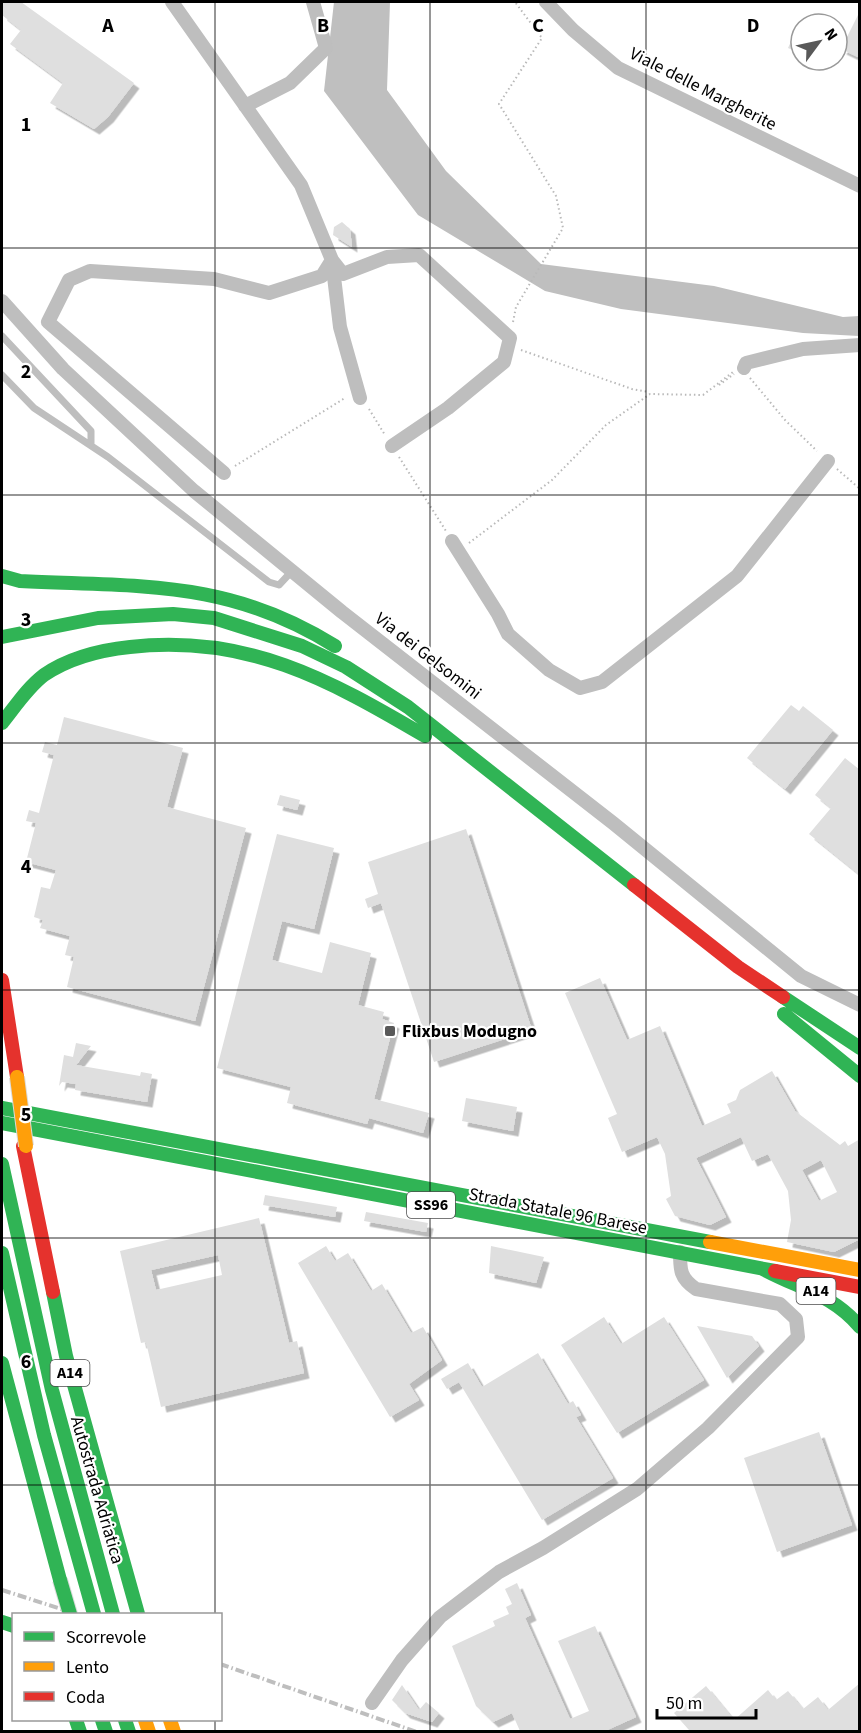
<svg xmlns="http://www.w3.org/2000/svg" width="861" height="1733" font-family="'Source Sans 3',sans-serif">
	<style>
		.water { fill: #bfbfbf }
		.building { fill: #dfdfdf; fill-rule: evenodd; filter: url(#shadow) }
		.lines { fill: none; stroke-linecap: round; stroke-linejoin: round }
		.path { stroke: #b9b9b9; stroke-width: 2; stroke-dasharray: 1.5 3; stroke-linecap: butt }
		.lane { stroke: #bebebe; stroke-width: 7 }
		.street { stroke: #bebebe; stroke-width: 14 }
		.fast { stroke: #30b455; stroke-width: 14 }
		.slow { stroke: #ff9f0a; stroke-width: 14 }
		.jam { stroke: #e5322d; stroke-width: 14 }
		.rail { stroke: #bebebe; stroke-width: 4; stroke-dasharray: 9 3 1.5 3; stroke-linecap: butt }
		.fast-bridge-casing { stroke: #dbdbdb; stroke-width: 16; stroke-linecap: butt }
		.slow-bridge-casing { stroke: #dbdbdb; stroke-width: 16; stroke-linecap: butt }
		.fast-bridge { stroke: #30b455; stroke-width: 14 }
		.slow-bridge { stroke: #ff9f0a; stroke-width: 14 }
		.grid { fill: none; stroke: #000; stroke-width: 1.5; stroke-opacity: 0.55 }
		.poi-dot { fill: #595959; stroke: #fff; stroke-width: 2 }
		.labels { text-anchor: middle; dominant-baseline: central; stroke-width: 4.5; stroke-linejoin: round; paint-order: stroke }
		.shield { fill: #fff; stroke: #4c4c4c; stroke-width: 1.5 }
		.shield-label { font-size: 16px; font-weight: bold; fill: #000 }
		.street-label { font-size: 18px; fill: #000; stroke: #fff }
		.poi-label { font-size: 18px; font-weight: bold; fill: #000; stroke: #fff; text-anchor: start }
		.grid-label { font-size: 20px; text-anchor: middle; font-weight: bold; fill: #000; stroke: #fff; stroke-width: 4.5; stroke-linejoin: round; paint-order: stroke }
	</style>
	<defs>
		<filter id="shadow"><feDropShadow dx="5.5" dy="5.5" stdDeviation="0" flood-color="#0004"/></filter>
	</defs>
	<rect width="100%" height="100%" fill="#fff"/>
	<!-- water -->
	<path class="water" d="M334,2h56l-3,88 59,81 95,93 173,22 129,31 16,-1v20l-56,-3 -182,-24 -76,-18 -127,-76 -94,-124z"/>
	<!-- building -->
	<path class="building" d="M2,2h19l113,81 -26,34 -14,12 -44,-26 13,-20 -53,-39 11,-14 -19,-15z
		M860,11v47l-19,-9z
		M801,20v34l-13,-6z
		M342,222l8,7 2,18 -19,-12 1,-8z
		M791,705l8,6 4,-5 30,24 -48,59 -38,-31z
		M64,717l119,31 -16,59 79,21 -51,193 -128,-34 7,-30 -9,-2 5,-19 -30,-8 3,-8 -9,-3 7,-30 9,2 6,-19 -30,-8 10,-39 -10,-2 3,-11 10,3 15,-58 -12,-3 3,-10 12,3z
		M845,758l15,12v105l-51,-41 22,-26 -16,-13z
		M280,795l20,5 -3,10 -20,-5z
		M466,829l66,201 -98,32 -53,-159 -13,5 -3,-9 13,-5 -10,-32z
		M277,834l57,14 -20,81 -32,-8 -10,39 50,13 8,-31 41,11 -13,52 26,7 -2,7 12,4 -20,76 55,14 -6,20 -54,-15 -2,6 -80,-21 4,-16 -74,-19z
		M600,978l27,62 33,-14 42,100 29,-13 -4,-9 9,-4 4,-10 32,-19 23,40 45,34 5,-4 3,5 12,-7v100l-26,13 -47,-10 4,-22 -3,-29 -20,-37 -16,7 -11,-24 -45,21 30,59 -16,8 -35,-9 -9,-17 5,-3 -6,-42 -8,-17 -35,15 -14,-34 9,-4 -52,-121zM821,1160l16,32 -18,9 -17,-31z
		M76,1043l15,3 -15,19 64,11 1,-4 11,2 -5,28 -72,-12 1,-6 -14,-2 -3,4 5,-31 9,2z
		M466,1098l51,9 -4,24 -51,-10z
		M265,1195l72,12 -2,10 -72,-12z
		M366,1212l62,11 -2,9 -62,-11z
		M259,1218l30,125 8,-2 7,32 -143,34 -15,-65 -5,1 -21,-92zM218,1255l4,20 -66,15 -5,-20z
		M326,1246l9,15 13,-8 23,38 11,-7 29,49 12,-6 19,33 -33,24 10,16 -29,17 -92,-154z
		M491,1246l53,11 -8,26 -47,-10z
		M604,1317l17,27 43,-27 40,63 -87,53 -56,-88z
		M697,1326l55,10 7,10 -32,32z
		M538,1353l30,51 5,-3 8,14 -5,2 37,61 -71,42 -83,-138 -12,7 -6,-10 27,-16 14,24z
		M819,1432l33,93 -75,27 -33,-94z
		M517,1583l14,32 -6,3 45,101 19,-8 -31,-70 37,-15 41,91 -31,14h-85l-8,-18 -19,9 -17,-16 -24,-60 43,-20 -2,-5 16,-7 -3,-7 6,-3 -7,-15z
		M860,1683v48h-170l-16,-18 32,-27 28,34 34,-30 8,10 12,-9 15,18 15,-12 10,13z
		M402,1685l17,25 7,-8 13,11 -7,9 -27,-9 -13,-13z"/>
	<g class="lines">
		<!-- path -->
		<path class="path" d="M513,322l3,-15 47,-79 -7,-32 -57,-92 43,-66 -27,-36
			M521,350l111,39 17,3
			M750,378l35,42 32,31
			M719,385l15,-11
			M369,409l16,26
			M399,457l47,74
			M235,466l110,-68
			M837,469l23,20
			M469,543l83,-63 54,-55 44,-31 53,1 30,-23"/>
		<!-- lane -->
		<path class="lane" d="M2,336l89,95v14
			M2,375l32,33 74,49 161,125 10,3 13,-14"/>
		<!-- street -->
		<path class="street" d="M172,2l129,183 31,75 8,67 20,71
			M546,2l27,28 45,38 242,118
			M245,106l45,-23 36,-35 -13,-46
			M2,301l61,68 131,122 148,121 271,211 188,153 59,29
			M744,368l2,-5 57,-14 57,-4
			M224,473l-176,-151 21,-42 21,-9 124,8 55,14 53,-17 10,-16 11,14 44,-17 32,-2 91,83 -6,24 -56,46 -56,38
			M452,541l46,73 10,20 41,36 31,18 22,-6 135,-106 91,-115
			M372,1703l30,-43 38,-43 59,-45 44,-24 94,-59 71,-61 90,-91 -2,-18 -16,-15 -84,-15c-16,-11 -16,-19 -16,-37"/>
		<!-- fast -->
		<path class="fast" d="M2,576l18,5c120,6 208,-2 315,65
			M2,637l96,-19 75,-4 41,4 88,28 44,21 62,40 226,178
			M2,723c13,-16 25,-35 42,-48 25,-17 57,-25 86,-28 117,-13 198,32 295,89
			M783,997l77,51
			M784,1014l76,62
			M2,1108l708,134
			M2,1123l773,148
			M2,1164l50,226 61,224
			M2,1253l42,182 50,179
			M763,1269c37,20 69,25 97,58
			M53,1292l13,64 72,258
			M2,1363l58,217
			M2,1622l12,4
			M76,1720l4,12
			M102,1720l4,12
			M125,1720l4,12"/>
		<!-- slow -->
		<path class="slow" d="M710,1242l150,28
			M145,1720l4,12
			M170,1720l4,12"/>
		<!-- jam -->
		<path class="jam" d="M634,885l104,82 45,30
			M2,980l15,97
			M23,1146l30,146
			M775,1271l85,16"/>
		<!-- rail -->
		<path class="rail" d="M2,1590l75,24
			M220,1664l197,68"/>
		<defs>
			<path id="fast-bridge" d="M60,1580l10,34"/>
			<path id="slow-bridge" d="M17,1077l9,69"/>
		</defs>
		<!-- fast-bridge casing -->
		<use href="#fast-bridge" class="fast-bridge-casing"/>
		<!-- slow-bridge casing -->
		<use href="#slow-bridge" class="slow-bridge-casing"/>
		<!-- fast-bridge -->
		<use href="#fast-bridge" class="fast-bridge"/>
		<!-- slow-bridge -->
		<use href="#slow-bridge" class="slow-bridge"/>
	</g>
	<!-- grid -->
	<path class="grid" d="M215,2v1612M430,2v1730M646,2v1730M2,248h858M2,495h858M2,743h858M2,990h858M2,1238h858M2,1485h858M215,1720v12"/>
	<!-- markers -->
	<rect class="poi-dot" x="384" y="1025" width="12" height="12" rx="3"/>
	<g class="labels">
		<!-- shield labels -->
		<g class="shield">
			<rect x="407" y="1192" width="48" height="26" rx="4.5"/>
			<rect x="796.5" y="1278" width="39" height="26" rx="4.5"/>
			<rect x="50.5" y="1360" width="39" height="26" rx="4.5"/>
		</g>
		<g class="shield-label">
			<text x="431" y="1205">SS96</text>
			<text x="816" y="1291">A14</text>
			<text x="70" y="1373">A14</text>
		</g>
		<!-- street labels -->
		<g class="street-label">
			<text transform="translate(703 89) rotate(27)">Viale delle Margherite</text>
			<text transform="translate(428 656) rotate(38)">Via dei Gelsomini</text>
			<text transform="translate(558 1211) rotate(11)">Strada Statale 96 Barese</text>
			<text transform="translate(97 1490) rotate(74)">Autostrada Adriatica</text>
		</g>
		<!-- poi labels -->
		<g class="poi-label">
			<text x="402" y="1031">Flixbus Modugno</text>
		</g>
	</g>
	<g class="grid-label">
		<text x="108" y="32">A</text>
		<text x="323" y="32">B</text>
		<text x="538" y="32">C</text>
		<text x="753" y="32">D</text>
		<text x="26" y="131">1</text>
		<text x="26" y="378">2</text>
		<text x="26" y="626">3</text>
		<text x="26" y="873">4</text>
		<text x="26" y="1121">5</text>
		<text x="26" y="1368">6</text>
	</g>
	<!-- border -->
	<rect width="861" height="1733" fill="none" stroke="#000000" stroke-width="6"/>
	<!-- legend -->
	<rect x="12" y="1613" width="210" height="108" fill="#ffffff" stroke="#999999" stroke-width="1.5"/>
	<rect x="24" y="1632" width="30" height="9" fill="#30b455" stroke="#999999" stroke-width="1.5"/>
	<text x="66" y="1643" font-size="18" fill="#000000">Scorrevole</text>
	<rect x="24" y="1662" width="30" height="9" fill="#ff9f0a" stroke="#999999" stroke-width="1.5"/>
	<text x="66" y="1673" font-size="18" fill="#000000">Lento</text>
	<rect x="24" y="1692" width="30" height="9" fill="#e5322d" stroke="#999999" stroke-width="1.5"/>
	<text x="66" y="1703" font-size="18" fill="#000000">Coda</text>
	<!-- north arrow -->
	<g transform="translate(819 42) rotate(57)"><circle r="28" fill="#ffffff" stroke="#999999" stroke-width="1.5"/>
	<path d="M0-4.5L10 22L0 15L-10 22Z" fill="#595959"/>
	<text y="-9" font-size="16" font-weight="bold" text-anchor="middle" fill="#000000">N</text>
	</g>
	<!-- scale -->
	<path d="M657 1709v9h99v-9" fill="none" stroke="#000000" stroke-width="3"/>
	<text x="666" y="1709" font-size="18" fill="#000000" stroke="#ffffff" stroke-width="4.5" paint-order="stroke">50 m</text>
</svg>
